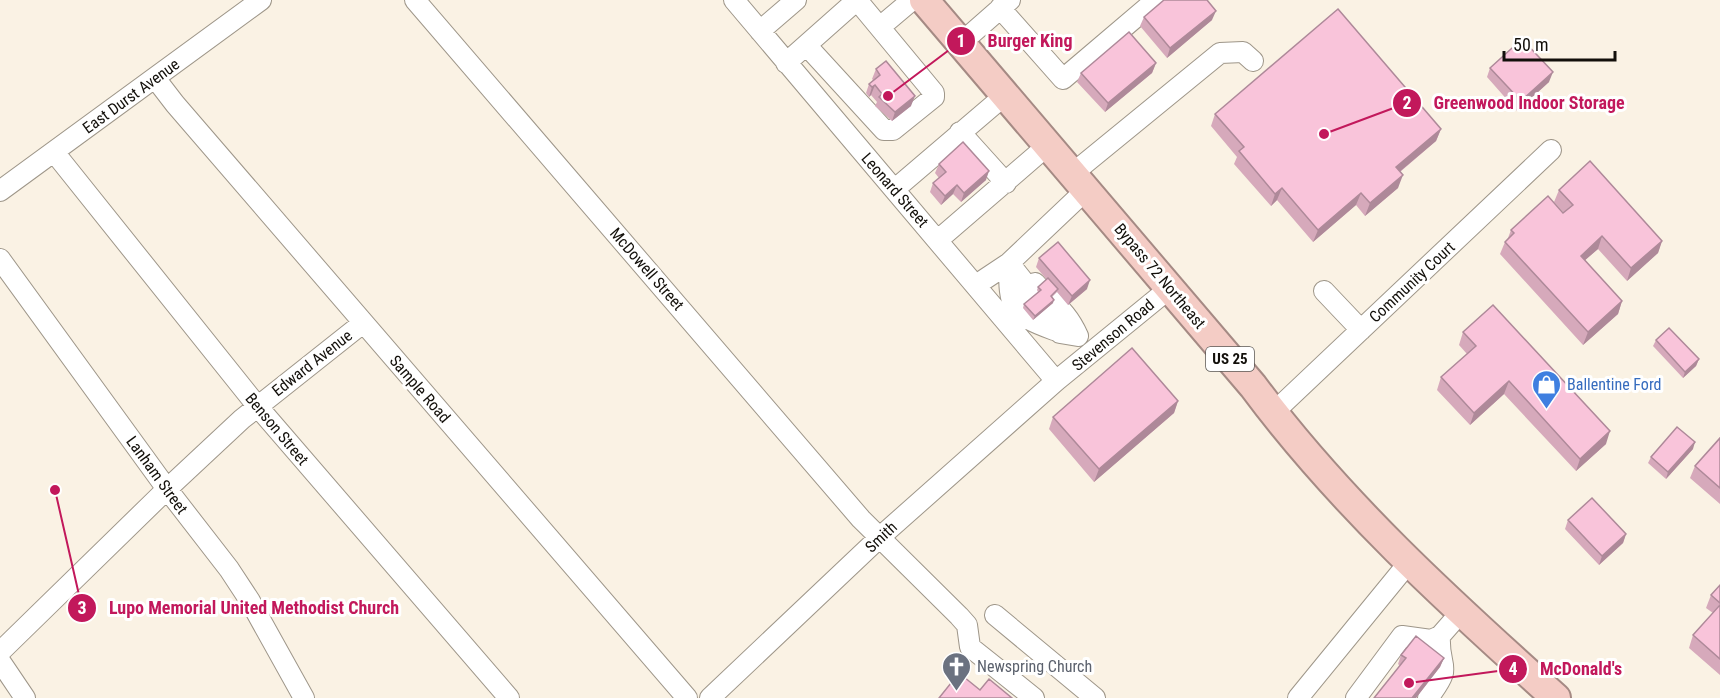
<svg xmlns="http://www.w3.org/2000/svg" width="1720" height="698" font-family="'Roboto Condensed',sans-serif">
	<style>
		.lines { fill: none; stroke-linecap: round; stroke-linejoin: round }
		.minor-casing { stroke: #9e9689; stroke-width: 22 }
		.highway-casing { stroke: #a58a84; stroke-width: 32 }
		.minor { stroke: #fff; stroke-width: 20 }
		.highway { stroke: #f4ccc5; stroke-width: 28 }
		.wall { fill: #d6a9bb }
		.shaded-wall { fill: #ae8999 }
		.building { fill: #f9c4da; stroke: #ae8999; stroke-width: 1.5 }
		.labels { text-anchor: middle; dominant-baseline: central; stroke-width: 6; stroke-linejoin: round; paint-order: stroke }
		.shield { fill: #fff; stroke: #595754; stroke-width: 1.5 }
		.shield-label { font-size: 15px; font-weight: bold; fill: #120f0a }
		.street-label { font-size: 16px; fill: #120f0a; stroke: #fff }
		.shop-label { font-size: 16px; fill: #366cbe; stroke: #fff; text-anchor: start }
		.worship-label { font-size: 16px; fill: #5b616d; stroke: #fff; text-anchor: start }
		.leader { fill: none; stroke: #c2185b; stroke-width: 2 }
		.callout-dot { fill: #c2185b; stroke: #fff; stroke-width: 2 }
		.mark-label { font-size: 18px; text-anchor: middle; font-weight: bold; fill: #fff }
		.callout-label { font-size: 18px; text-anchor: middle; font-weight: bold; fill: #c2185b; stroke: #fff; stroke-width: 6; stroke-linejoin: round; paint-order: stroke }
	</style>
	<rect width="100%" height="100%" fill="#faf2e4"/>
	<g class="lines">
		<defs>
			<path id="minor" d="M415,0l446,519 98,97 8,9 3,22 64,51
				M734,0l322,381
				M1000,8l63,71 93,-79
				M880,27l32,-27
				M760,31l36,-31
				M961,43l49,-43
				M786,63l71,-63 77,93v4l-41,33h-9l-77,-84
				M155,78l20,26 512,594
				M960,132l46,51
				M54,152l204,255 251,291
				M1072,174l148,-121 23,-1 10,9
				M895,189l109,-93
				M0,191l261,-191
				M938,240l109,-94
				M0,259l167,230 62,80 21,32 54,97
				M1009,263c0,45 1,51 45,67
				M1035,283c17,19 32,28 43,53
				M976,285l33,-22
				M1324,291l37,39
				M1025,292l5,10 30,31 18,3
				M1036,297l-27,-34 77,-73
				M1273,413l278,-263
				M995,615l100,83
				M0,652l167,-163 75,-70 121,-96
				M0,661l25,37
				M710,698l169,-160 177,-157 114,-93
				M1298,698l112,-137
				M1356,698l46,-62 29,4 9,-4 22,-25
				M1428,698c27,-35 10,-27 12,-62"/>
			<path id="highway" d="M924,0l329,386c86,116 196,216 303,312"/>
		</defs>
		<!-- minor casing -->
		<use href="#minor" class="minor-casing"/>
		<!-- highway casing -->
		<use href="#highway" class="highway-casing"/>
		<!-- minor -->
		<use href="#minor" class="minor"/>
		<!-- highway -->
		<use href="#highway" class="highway"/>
	</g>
	<!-- wall -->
	<path class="wall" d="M1144,17l68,3 -45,38 -27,-32z
		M1156,63l-4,10 -47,39 -28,-30 4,-9z
		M1490,68l59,14 -32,29 -30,-34z
		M876,69l35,37 -19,15 -17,-15 2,-4 -6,-7 -2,2 -3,-4 3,-9 4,-4 -1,-1z
		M1215,114l226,15 -5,12 -36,31 -2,16 -33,28 -9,-11 -43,37 -36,-42 -6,6 -37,-42 3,-7 -26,-31z
		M939,164l47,16 -25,22 -8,-8 -12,11 -11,-13 3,-9 6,-5 -4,-5z
		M1559,190l103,51 -4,12 -31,28 -29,-32 -13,11 37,41 -4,13 -35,31 -83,-91 5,-12 3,-4 3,-8 53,-17 -10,-11z
		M1039,258l48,31 -19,16 -11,-13 -5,5 1,6 -20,17 -10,-12 1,-4 14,-12 -1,-2 1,-3 9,-7 -11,-13z
		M1463,332l143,112 -30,27 -72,-77 -34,31 -33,-35 4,-13 26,-23 -8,-9z
		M1656,340l43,19 -3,7 -13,12 -30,-32z
		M1178,401l-4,12 -80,69 -45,-53 4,-12z
		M1720,438v66l-30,-26 5,-12z
		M1693,449l-27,30 -18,-16 3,-6z
		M1568,520l58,14 -3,9 -24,22 -34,-36z
		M1720,585v90l-31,-27 4,-13 20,-22 -7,-5 5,-13z
		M1401,655l43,3 -4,9 -24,31h-42l26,-32 -2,-2z"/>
	<!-- shaded-wall -->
	<path class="shaded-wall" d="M1216,11l-4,9 -45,38 3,-10z
		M1156,63l-4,10 -47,39 3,-9z
		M1553,72l-4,10 -32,29 4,-10z
		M875,85l-4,10 -2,2 3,-10z
		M915,96l-4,10 -19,15 3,-9z
		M1441,129l-5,12 -45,38 5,-12z
		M989,171l-3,9 -25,22 3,-9z
		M1403,175l-5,13 -33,28 5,-13z
		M957,185l-4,9 -12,11 4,-9z
		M1282,188l-5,12 -6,6 4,-12z
		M1361,193l-5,12 -43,37 5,-12z
		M1602,236l-4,13 -22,19 5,-12z
		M1662,241l-4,12 -31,28 4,-13z
		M1090,280l-3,9 -19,16 4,-9z
		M1054,300l-1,3 -20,17 2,-4z
		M1622,301l-4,13 -35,31 5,-13z
		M1699,359l-3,7 -13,12 2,-6z
		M1509,381l-5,13 -34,31 4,-12z
		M1178,401l-4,12 -80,69 5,-13z
		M1610,431l-4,13 -30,27 4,-12z
		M1695,442l-2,7 -27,30 2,-7z
		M1626,534l-3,9 -24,22 3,-9z
		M1444,658l-4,9 -24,31h-4z"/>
	<!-- building -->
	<path class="building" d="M1164,0h43l9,11 -46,37 -26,-31z
		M1338,9l103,120 -45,38 7,8 -33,28 -9,-10 -43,37 -36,-42 -7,6 -36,-43 5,-4 -29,-33z
		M1129,32l27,31 -48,40 -27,-30z
		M1522,39l31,33 -32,29 -31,-33z
		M886,61l29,35 -20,16 -16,-15 3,-3 -7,-9 -3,2 -3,-3 11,-9 -4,-6z
		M963,142l26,29 -25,22 -7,-8 -12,11 -12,-13 13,-11 -7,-8z
		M1590,161l72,80 -31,27 -29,-32 -21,20 41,45 -34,31 -83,-90 9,-9 -3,-3 37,-34 15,17 10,-8 -14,-15z
		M1058,242l32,38 -18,16 -33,-38z
		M1048,278l10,11 -7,7 3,4 -19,16 -11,-12 17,-14 -3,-3z
		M1493,305l117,126 -30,28 -71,-78 -35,32 -33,-36 35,-31 -13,-14z
		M1669,328l30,31 -14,13 -29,-32z
		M1132,348l46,53 -79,68 -46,-52z
		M1677,427l18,15 -27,30 -17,-15z
		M1720,438v50l-25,-22z
		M1592,498l34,36 -24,22 -34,-36z
		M1720,585v18l-9,-8z
		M1720,605v54l-27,-24z
		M1416,636l28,22 -32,40h-38l32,-40 -5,-3z
		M959,673l21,17 9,-11 23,19h-73z"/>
	<!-- icons -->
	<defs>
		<symbol id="shop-pin" viewBox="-11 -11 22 30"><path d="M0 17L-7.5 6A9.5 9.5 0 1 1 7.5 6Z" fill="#3f7fe0" stroke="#fff"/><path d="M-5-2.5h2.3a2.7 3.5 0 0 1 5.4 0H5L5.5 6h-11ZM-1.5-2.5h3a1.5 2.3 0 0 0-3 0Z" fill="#fff"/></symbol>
		<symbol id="church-pin" viewBox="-11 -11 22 30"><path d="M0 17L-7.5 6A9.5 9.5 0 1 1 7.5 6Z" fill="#6b7280" stroke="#fff"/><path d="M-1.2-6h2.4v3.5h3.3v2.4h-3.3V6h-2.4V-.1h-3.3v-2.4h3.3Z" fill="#fff"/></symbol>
	</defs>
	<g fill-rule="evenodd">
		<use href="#shop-pin" x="1530" y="368" width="33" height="45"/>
		<use href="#church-pin" x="940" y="650" width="33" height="45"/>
	</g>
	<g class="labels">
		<!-- shield labels -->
		<rect class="shield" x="1206" y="347" width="48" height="24" rx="4.5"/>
		<g class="shield-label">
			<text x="1230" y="359">US 25</text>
		</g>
		<!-- street labels -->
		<g class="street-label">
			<text transform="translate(131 96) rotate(-36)">East Durst Avenue</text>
			<text transform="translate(895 190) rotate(49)">Leonard Street</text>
			<text transform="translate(647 269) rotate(49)">McDowell Street</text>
			<text transform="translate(1160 276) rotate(50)">Bypass 72 Northeast</text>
			<text transform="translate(1412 282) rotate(-43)">Community Court</text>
			<text transform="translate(1113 335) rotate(-40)">Stevenson Road</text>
			<text transform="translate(312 363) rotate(-38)">Edward Avenue</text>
			<text transform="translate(420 389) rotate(49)">Sample Road</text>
			<text transform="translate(277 429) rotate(50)">Benson Street</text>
			<text transform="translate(157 475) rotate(54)">Lanham Street</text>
			<text transform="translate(881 537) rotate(-43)">Smith</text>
		</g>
		<!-- shop labels -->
		<g class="shop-label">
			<text x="1567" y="384">Ballentine Ford</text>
		</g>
		<!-- worship labels -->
		<g class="worship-label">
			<text x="977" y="666">Newspring Church</text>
		</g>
	</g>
	<!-- callouts -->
	<path class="leader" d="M888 96L961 41M1324 134L1407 103M55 490L82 608M1409 683L1513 669"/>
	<g class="callout-dot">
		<circle cx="888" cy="96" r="6"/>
		<circle cx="1324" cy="134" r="6"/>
		<circle cx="55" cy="490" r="6"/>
		<circle cx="1409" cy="683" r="6"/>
		<circle cx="961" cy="41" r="15"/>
		<circle cx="1407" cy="103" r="15"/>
		<circle cx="82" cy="608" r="15"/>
		<circle cx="1513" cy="669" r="15"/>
	</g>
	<g class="mark-label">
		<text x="961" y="47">1</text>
		<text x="1407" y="109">2</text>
		<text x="82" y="614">3</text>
		<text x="1513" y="675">4</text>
	</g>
	<g class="callout-label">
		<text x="1030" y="47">Burger King</text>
		<text x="1529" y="109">Greenwood Indoor Storage</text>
		<text x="254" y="614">Lupo Memorial United Methodist Church</text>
		<text x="1581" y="675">McDonald's</text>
	</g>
	<!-- scale -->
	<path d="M1504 51v9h111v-9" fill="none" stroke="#120f0a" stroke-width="3"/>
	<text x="1513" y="51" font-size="18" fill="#120f0a" stroke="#ffffff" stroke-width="4.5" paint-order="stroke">50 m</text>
</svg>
